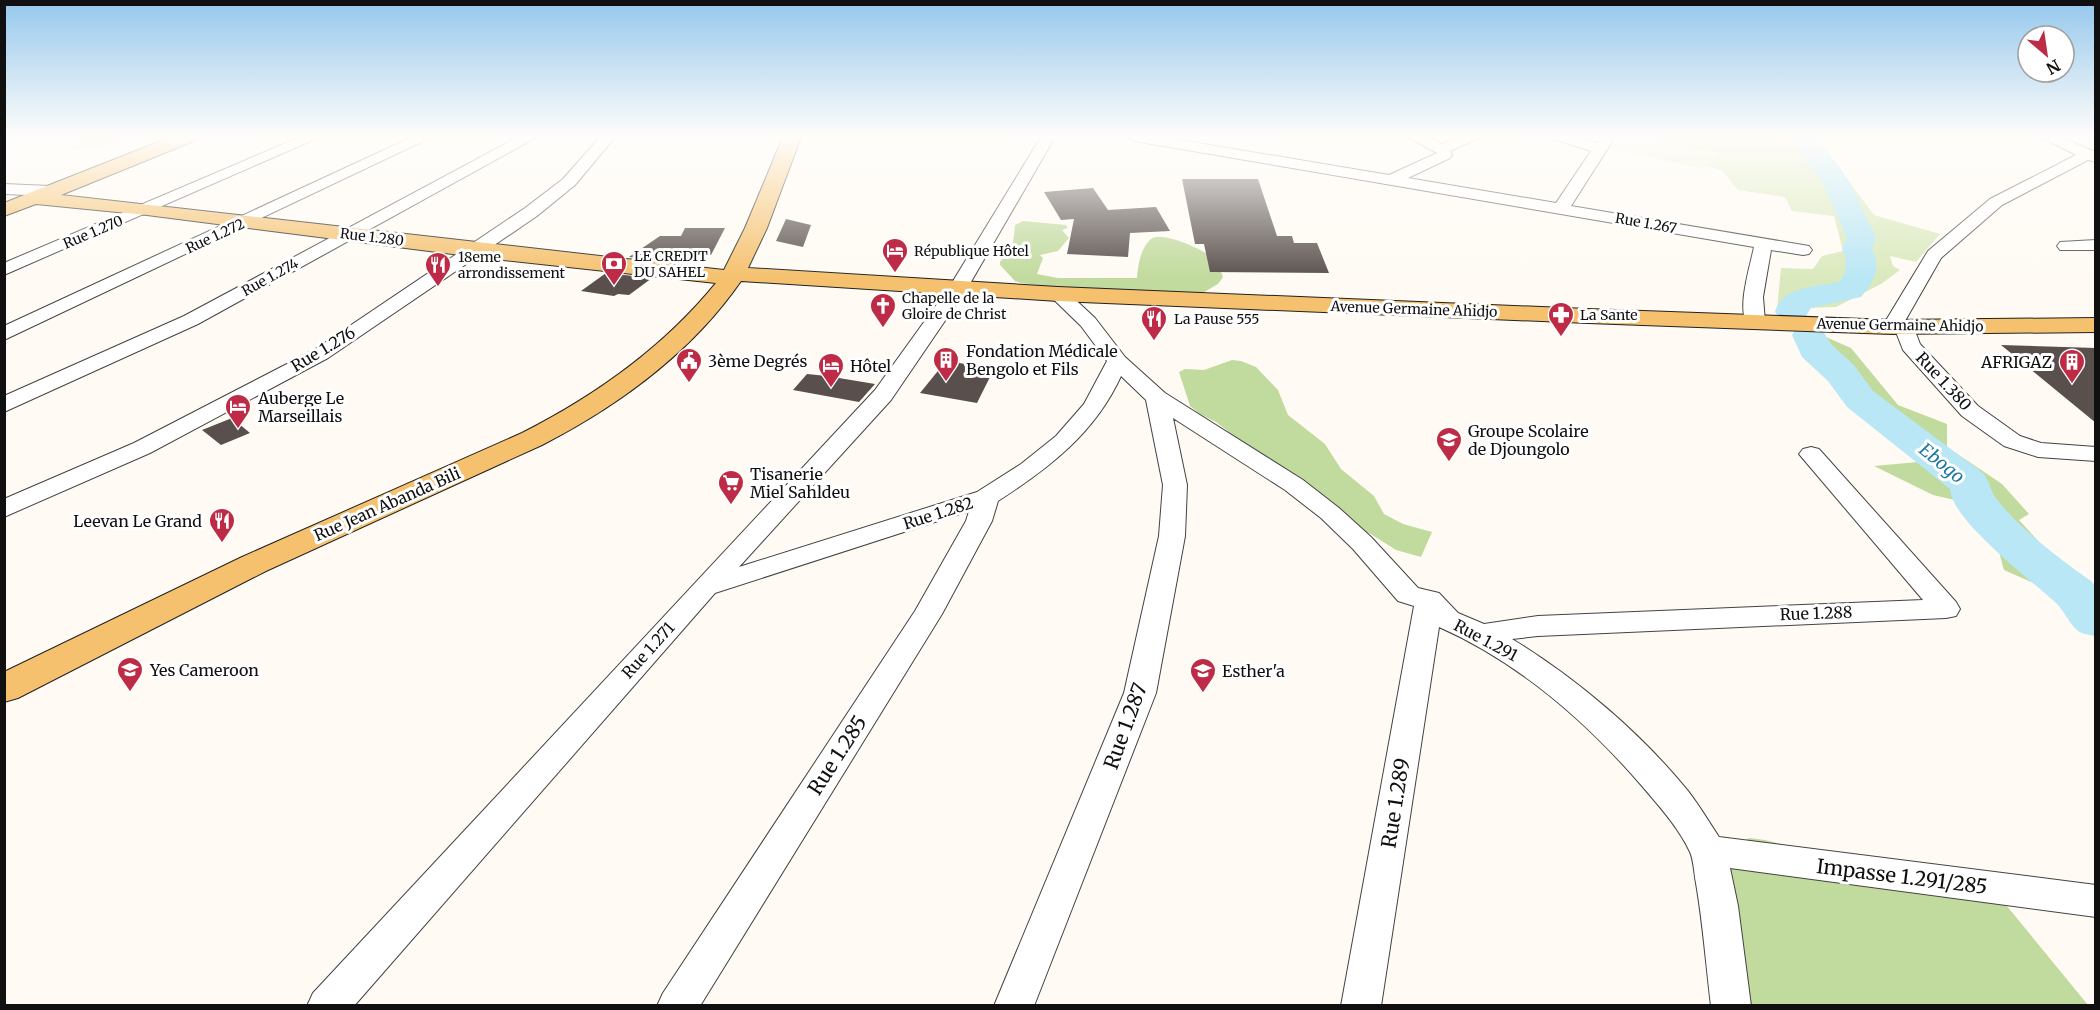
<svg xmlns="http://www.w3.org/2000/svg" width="2100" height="1010" font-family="Merriweather,serif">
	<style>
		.green { fill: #dae9bd }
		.forest { fill: #c1da9d }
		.pitch { fill: #eaf1cf }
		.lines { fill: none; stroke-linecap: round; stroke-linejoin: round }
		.river { fill: #bae7f5; fill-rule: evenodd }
		.building { fill: #59504d }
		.minor-casing { stroke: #434343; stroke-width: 2 }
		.major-casing { stroke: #212121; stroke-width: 2 }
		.minor { fill: #fff; fill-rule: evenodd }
		.major { fill: #f5c16e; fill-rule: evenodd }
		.labels { text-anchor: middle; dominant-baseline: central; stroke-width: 6; stroke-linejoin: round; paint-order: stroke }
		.far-street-label { font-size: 14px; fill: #101010; stroke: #fff }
		.far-poi-label { font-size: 14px; fill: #101010; stroke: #fff; text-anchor: start }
		.street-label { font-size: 16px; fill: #101010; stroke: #fff }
		.poi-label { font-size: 16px; fill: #101010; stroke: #fff; text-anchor: start }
		.water-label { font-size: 18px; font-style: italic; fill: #1b79a0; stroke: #fff }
		.near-street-label { font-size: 20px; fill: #101010; stroke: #fff }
	</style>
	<rect width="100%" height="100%" fill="#fffbf4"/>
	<!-- green -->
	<path class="green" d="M90,137h46l-44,11 -23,1z
		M1629,137h187l58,78 66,19 -24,28 -26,-6 3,10 7,4 -19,14 -45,23 -59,2 4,-41 32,1 9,-13 21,-5 -9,-35 -42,-5 -7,-14 -47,-7 -16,-20 -20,-5z"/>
	<!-- forest -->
	<path class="forest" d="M1023,221l43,4 2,3 -6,2 7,8 -11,13 -18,4 3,3 -6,16 21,4h79c1,-13 3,-29 14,-39 9,-8 46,8 56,15 6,5 14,16 16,23l-5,7 -24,14 -133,-9 -40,-6 -6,-2 -15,-16v-3l13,-19 2,-18z
		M1826,337l25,11 47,57 49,19v23l55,37 27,30 -10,6 76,83v35l-30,-41 -61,-27 -11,-40 -38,-30 -22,-5 -59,-29 44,-4 -65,-71 -39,-33z
		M1232,360l9,1 15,6 22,23 10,25 37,29 16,25 33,27 10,18 19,10 29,8 -11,25 -25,-7 -27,-17 -12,-4 5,-1 -55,-46 -34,-16 -57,-44 -16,-8 -10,-8 -11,-34 6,-3 19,1z
		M1749,838l16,2 237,60 86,105h-352l-17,-149z"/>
	<!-- pitch -->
	<path class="pitch" d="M1626,137h18l77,17 -18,15 -93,-21z"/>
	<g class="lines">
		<!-- river -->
		<path class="river" d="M1791,137h25c9,15 22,26 31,41 9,14 13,28 20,42 7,13 12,14 5,29 10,18 2,33 -11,48l-50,11 -7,11 -12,3 -12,-3 -5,-7c7,-26 41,-25 64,-30 9,-10 9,-21 3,-33l5,-11 -25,-57 -17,-20z
			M1809,325l12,3 10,16 23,21 19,26 110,82c7,9 8,18 12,24 22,30 66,63 96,84l5,6v49c-6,-1 -14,-2 -18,-5 -9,-7 -14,-21 -23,-29 -24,-22 -103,-81 -105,-113l-103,-82 -19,-26 -26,-24 -10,-22 5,-7z"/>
	</g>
	<!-- building -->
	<path class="building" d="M1182,179h76l19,57h15l2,7h23l12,30 -119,-1 -6,-28h-9z
		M1093,188l15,22 48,-3 14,24 -40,2 -2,24 -61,-3 7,-35 -13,1 -17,-28z
		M786,219l25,6 -8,22 -27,-6z
		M685,228h40l-14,27 -31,2 -6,5 -45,-5 31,-21h21z
		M606,273l46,5 -23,17 -11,-1 -4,2 -33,-5z
		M2001,345l95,3v75z
		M946,361l46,7 -6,8 4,1 -13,26 -57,-10z
		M807,374l20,2 48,8 -16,18 -66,-12z
		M232,418l18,15 -29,12 -19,-15z"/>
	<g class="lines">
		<defs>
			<path id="minor" d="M300,137h20l-316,138v-12z
				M412,137h20l-428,203v-14z
				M518,137h19l-339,187 -194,88v-16l180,-80z
				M600,137h15l-40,48 -38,31 -209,142 -178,95 -146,64v-18l130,-56 180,-93 211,-142 38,-29z
				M1041,137h14l-87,150 -77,113 -152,167 238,-75 44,-28 35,-28 28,-32 23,-43 -26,-35 -33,-32 3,-4h14l30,28 30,39 40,36 138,87 36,28 32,29 47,51 21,5 19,20 26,11 54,-8 385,-16 -124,-146 4,-5 8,-2 8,2 137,153 4,7 -4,7 -10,2 -408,18 -26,3c64,39 129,94 176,152 11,14 21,31 31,46l377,48v32l-366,-49 8,38 13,100h-40c-5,-41 -8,-82 -15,-123 -2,-9 -2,-22 -6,-31 -11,-24 -31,-46 -48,-66 -56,-65 -124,-124 -203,-159l-58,379h-40l73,-400 -16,-5 -45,-52 -32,-31 -36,-28 -112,-72 14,67 -2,51 -29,157 -122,313h-40l130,-313 35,-157 4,-51 -17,-85 -25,-24c-26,57 -72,92 -123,125l-6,20 -50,93 -242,392h-43l6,-13 252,-382 51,-90 3,-10 -254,82 -361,413h-47l6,-13 562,-603 75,-104z
				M1127,137h35l227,38 48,-22 -29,-16h20l14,7 18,-7h21l-31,14 2,4 -2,3 -42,20 148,25 35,-52 -35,-11 -2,-3h23l20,6 4,-6h14l-44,69 232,39 6,1 3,4 -3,4 -6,1 -32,-5 -8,47 2,25 -3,4h-14c-12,-17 2,-59 6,-79l-620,-106z
				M2041,137h20l32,14 3,1v10l-8,-2 -86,45 -61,53 -36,63 7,2 8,21 58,62 42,30 21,7 55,4v14l-58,-4 -34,-11 -42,-30 -59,-66 -7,-18 -11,-1 -3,-4 46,-76 62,-52 86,-44z
				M4,184l46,2 8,5 -8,5 -46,-2z
				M2096,240v10h-36l-3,-4 3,-4z"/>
			<path id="major" d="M171,137h26l-3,4 -133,54 663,75 21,-42 38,-91h18l-34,91 -19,40 310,19 530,22 304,11 204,-2v14l-204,2 -304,-11 -530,-22 -317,-20c-49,71 -123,125 -199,164l-276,126 -248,127 -14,4v-30l238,-115 280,-124c73,-37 142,-86 194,-150l-240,-26 -329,-42 -111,-11 -32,12v-13z"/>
		</defs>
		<!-- minor casing -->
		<use href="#minor" class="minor-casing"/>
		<!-- major casing -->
		<use href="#major" class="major-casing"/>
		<!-- minor -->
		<use href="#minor" class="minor"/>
		<!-- major -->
		<use href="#major" class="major"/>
	</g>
	<!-- sky -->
	<linearGradient id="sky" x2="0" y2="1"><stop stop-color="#95c8ed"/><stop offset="0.49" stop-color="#fffdfa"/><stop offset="1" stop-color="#fffdfa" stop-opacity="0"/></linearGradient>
	<rect width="2100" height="279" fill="url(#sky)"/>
	<!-- icons -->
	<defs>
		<symbol id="hotel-pin" viewBox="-11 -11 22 30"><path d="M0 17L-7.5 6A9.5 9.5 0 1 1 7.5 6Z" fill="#be2b46" stroke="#fff"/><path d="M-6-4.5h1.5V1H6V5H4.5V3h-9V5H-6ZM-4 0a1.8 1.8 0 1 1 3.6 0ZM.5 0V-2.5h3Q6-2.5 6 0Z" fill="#fff"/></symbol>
		<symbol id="bank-pin" viewBox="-11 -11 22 30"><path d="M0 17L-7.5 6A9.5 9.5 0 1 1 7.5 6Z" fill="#be2b46" stroke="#fff"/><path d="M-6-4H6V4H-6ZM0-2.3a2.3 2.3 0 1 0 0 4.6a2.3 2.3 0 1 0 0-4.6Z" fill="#fff"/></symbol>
		<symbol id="restaurant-pin" viewBox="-11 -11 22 30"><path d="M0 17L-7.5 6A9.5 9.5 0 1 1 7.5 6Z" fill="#be2b46" stroke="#fff"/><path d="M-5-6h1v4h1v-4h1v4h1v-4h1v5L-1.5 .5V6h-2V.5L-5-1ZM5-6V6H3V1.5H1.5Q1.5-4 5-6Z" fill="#fff"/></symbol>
		<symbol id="church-pin" viewBox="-11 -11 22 30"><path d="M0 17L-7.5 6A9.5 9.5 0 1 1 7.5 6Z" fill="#be2b46" stroke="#fff"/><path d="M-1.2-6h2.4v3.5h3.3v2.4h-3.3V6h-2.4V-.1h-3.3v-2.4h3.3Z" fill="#fff"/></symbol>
		<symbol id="pharmacy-pin" viewBox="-11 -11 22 30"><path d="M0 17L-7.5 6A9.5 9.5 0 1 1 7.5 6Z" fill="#be2b46" stroke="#fff"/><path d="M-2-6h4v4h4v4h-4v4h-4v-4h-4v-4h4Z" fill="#fff"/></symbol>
		<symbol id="building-pin" viewBox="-11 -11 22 30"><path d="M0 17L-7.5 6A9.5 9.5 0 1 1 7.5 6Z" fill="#be2b46" stroke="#fff"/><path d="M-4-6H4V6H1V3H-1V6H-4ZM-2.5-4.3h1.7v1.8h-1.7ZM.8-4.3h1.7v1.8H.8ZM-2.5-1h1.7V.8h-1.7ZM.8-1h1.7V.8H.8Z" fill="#fff"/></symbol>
		<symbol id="civic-pin" viewBox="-11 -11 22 30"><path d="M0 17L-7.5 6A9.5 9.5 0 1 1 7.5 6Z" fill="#be2b46" stroke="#fff"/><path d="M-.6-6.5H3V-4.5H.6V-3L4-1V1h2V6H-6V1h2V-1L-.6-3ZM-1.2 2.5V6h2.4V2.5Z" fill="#fff"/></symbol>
		<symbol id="school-pin" viewBox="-11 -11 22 30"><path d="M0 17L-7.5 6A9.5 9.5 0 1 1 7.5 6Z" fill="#be2b46" stroke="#fff"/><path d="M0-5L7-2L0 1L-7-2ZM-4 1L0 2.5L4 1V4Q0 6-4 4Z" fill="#fff"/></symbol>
		<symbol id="supermarket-pin" viewBox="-11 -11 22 30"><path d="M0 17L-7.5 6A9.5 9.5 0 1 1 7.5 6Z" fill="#be2b46" stroke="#fff"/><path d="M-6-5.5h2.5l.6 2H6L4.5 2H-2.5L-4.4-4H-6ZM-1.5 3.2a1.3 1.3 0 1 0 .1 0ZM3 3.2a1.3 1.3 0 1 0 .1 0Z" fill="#fff"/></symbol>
		<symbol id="university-pin" viewBox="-11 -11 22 30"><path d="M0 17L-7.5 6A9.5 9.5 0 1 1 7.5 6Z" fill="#be2b46" stroke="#fff"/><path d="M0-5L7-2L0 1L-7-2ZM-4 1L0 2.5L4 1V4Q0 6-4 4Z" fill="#fff"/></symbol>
	</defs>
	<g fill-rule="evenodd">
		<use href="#hotel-pin" x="880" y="236" width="30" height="40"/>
		<use href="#bank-pin" x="599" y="249" width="30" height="40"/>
		<use href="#restaurant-pin" x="423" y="250" width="30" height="40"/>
		<use href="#church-pin" x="868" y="291" width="30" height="40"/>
		<use href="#pharmacy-pin" x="1546" y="300" width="30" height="40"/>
		<use href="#restaurant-pin" x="1139" y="304" width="30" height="40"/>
		<use href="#building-pin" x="931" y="345" width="30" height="40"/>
		<use href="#civic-pin" x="674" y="346" width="30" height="40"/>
		<use href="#building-pin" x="2057" y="347" width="30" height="40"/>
		<use href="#hotel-pin" x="816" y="351" width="30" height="40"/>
		<use href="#hotel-pin" x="223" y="392" width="30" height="40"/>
		<use href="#school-pin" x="1434" y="425" width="30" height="40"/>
		<use href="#supermarket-pin" x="716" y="468" width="30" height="40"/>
		<use href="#restaurant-pin" x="207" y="506" width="30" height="40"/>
		<use href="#university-pin" x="115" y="655" width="30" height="40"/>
		<use href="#university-pin" x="1188" y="656" width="30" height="40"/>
	</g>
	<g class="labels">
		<!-- far-street labels -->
		<g class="far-street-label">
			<text transform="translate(1646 223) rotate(10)">Rue 1.267</text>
			<text transform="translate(93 232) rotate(-23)">Rue 1.270</text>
			<text transform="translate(215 236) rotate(-25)">Rue 1.272</text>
			<text transform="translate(372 237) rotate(7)">Rue 1.280</text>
			<text transform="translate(270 277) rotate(-29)">Rue 1.274</text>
			<text transform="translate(1414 309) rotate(2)">Avenue Germaine Ahidjo</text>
			<text transform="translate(1900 325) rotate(1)">Avenue Germaine Ahidjo</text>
		</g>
		<!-- far-poi labels -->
		<g class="far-poi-label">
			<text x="914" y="251">République Hôtel</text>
			<text x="634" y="256">LE CREDIT<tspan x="634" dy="16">DU SAHEL</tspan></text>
			<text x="458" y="257">18eme<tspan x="458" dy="16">arrondissement</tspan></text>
			<text x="902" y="298">Chapelle de la<tspan x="902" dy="16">Gloire de Christ</tspan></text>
			<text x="1580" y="315">La Sante</text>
			<text x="1174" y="319">La Pause 555</text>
		</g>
		<!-- street labels -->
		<g class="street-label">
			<text transform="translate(323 349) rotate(-31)">Rue 1.276</text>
			<text transform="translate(1944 381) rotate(47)">Rue 1.380</text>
			<text transform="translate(387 504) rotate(-24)">Rue Jean Abanda Bili</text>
			<text transform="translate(938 513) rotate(-18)">Rue 1.282</text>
			<text transform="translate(1816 613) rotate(-2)">Rue 1.288</text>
			<text transform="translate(1486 640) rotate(28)">Rue 1.291</text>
			<text transform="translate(648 650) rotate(-48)">Rue 1.271</text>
		</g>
		<!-- poi labels -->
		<g class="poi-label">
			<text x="966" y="351">Fondation Médicale<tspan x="966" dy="18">Bengolo et Fils</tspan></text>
			<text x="708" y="361">3ème Degrés</text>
			<text x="2052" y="362" text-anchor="end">AFRIGAZ</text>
			<text x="850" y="366">Hôtel</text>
			<text x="258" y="398">Auberge Le<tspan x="258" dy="18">Marseillais</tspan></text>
			<text x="1468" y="431">Groupe Scolaire<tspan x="1468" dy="18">de Djoungolo</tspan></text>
			<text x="750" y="474">Tisanerie<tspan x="750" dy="18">Miel Sahldeu</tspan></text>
			<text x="202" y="521" text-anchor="end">Leevan Le Grand</text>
			<text x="150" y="670">Yes Cameroon</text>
			<text x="1222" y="671">Esther'a</text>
		</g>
		<!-- water labels -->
		<g class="water-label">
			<text transform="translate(1942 463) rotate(39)">Ebogo</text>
		</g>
		<!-- near-street labels -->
		<g class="near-street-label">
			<text transform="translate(1125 726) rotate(-70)">Rue 1.287</text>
			<text transform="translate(837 755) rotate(-57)">Rue 1.285</text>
			<text transform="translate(1395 803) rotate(-81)">Rue 1.289</text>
			<text transform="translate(1902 876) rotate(7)">Impasse 1.291/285</text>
		</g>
	</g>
	<!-- border -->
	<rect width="2100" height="1010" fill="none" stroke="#101010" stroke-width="12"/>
	<!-- north arrow -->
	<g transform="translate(2046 54) rotate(151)"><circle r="28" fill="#ffffff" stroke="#9f9f9f" stroke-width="1.5"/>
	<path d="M0-4.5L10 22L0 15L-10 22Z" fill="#be2b46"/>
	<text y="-9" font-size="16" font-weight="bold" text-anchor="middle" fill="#101010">N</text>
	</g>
</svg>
